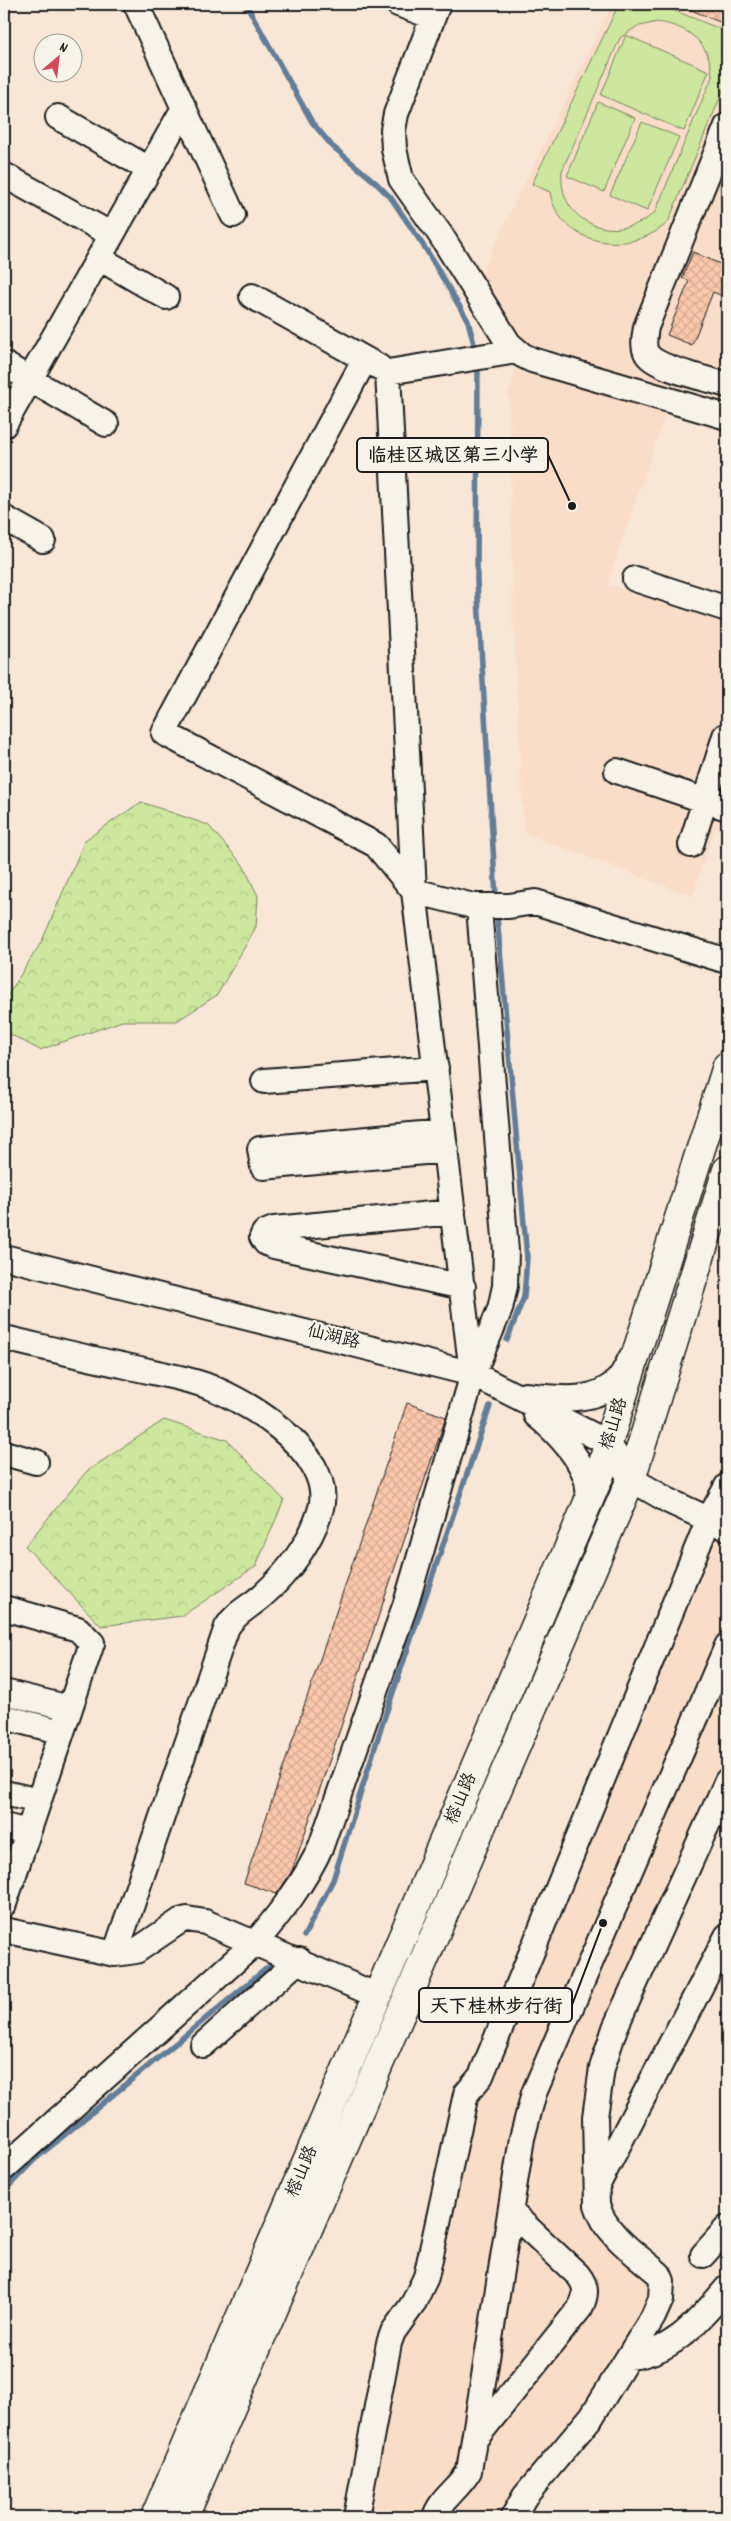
<svg xmlns="http://www.w3.org/2000/svg" width="731" height="2521" font-family="Dekko,'LXGW WenKai TC',sans-serif">
	<style>
		.built { fill: #f9ddc9 }
		.forest { fill: url(#forest-crowns); stroke: #74825d }
		.pitch { fill: #cde89e; stroke: #74825d; fill-rule: evenodd }
		.lines { fill: none; stroke-linecap: round; stroke-linejoin: round }
		.stream { stroke: #627d98; stroke-width: 5.5 }
		.building { fill: url(#building-cross-hatch); stroke: #1c1c1c }
		.minor-casing { stroke: #1c1c1c; stroke-width: 28 }
		.major-casing { stroke: #1c1c1c; stroke-width: 31 }
		.minor { stroke: #f7f3e8; stroke-width: 24 }
		.major { stroke: #f7f3e8; stroke-width: 28 }
		.labels { text-anchor: middle; dominant-baseline: central; stroke-width: 4.5; stroke-linejoin: round; paint-order: stroke }
		.street-label { font-size: 18px; fill: #1c1c1c; stroke: #f7f3e8 }
		.leader { fill: none; stroke: #1c1c1c; stroke-width: 2 }
		.callout-dot { fill: #1c1c1c; stroke: #f7f3e8; stroke-width: 2 }
		.callout { fill: #f7f3e8; stroke: #1c1c1c; stroke-width: 2 }
		.callout-label { font-size: 19px; text-anchor: middle; font-weight: bold; fill: #1c1c1c }
	</style>
	<defs>
		<pattern id="forest-crowns" width="20" height="18" patternUnits="userSpaceOnUse" patternTransform="scale(1.25)"><rect width="20" height="18" fill="#cde89e"/><path d="M2 6a3 3 0 1 1 6 0M12 15a3 3 0 1 1 6 0" fill="none" stroke="#afc688"/></pattern>
		<pattern id="building-cross-hatch" width="8" height="8" patternUnits="userSpaceOnUse" patternTransform="scale(1.25)"><rect width="8" height="8" fill="#fbc8ac"/><path d="M0 0l8 8M0 8l8-8" fill="none" stroke="#d7ab93"/></pattern>
	</defs>
	<rect width="100%" height="100%" fill="#f8e6d6"/>
	<filter id="ink" filterUnits="userSpaceOnUse"><feTurbulence type="fractalNoise" baseFrequency=".02" numOctaves="2"/><feDisplacementMap in="SourceGraphic" scale="10" xChannelSelector="R" yChannelSelector="G"/><feConvolveMatrix kernelMatrix="1 2 1 2 8 2 1 2 1" color-interpolation-filters="sRGB"/></filter>
	<g filter="url(#ink)">
		<!-- built -->
		<path class="built" d="M612,4h115v395l-51,-15 -69,200 120,39v22l-4,12 4,2v173l-12,-4 -23,68 -168,-63 -11,-218 -4,-223 13,-45 -41,-74z
			M727,1486v295l-112,247 -18,177 66,84 -150,228h-157l46,-198 64,-225z"/>
		<!-- forest -->
		<path class="forest" d="M141,802l67,23 35,40 15,31 -2,31 -39,68 -40,26h-55l-82,29 -36,-19v-30l38,-60 43,-101z
			M164,1420l63,20 57,60 -28,66 -74,50 -81,10 -76,-80 62,-75z"/>
		<!-- pitch -->
		<path class="pitch" d="M619,4h39l65,26c-6,19 4,30 4,51l-59,141c-36,35 -109,25 -118,-30l-18,-8zM657,22c31,4 54,21 55,55l-57,135c-37,34 -98,13 -93,-41l58,-133 16,-11z
			M626,35l83,36 -25,60 -83,-36z
			M598,102l37,16 -31,74 -37,-16z
			M642,122l37,15 -32,74 -37,-16z"/>
		<g class="lines">
			<!-- stream -->
			<path class="stream" d="M246,4l66,118 20,24 43,36 16,16 36,53 41,70 8,31
				M478,364l-1,217 19,317
				M497,916l30,342 -3,39 -17,43
				M304,1936l29,-56 49,-155 108,-319
				M4,2191l29,-30 240,-198"/>
		</g>
		<!-- building -->
		<path class="building" d="M677,4h50v5l-5,14z
			M693,252l34,15v31l-14,-6 -21,53 -25,-10 22,-54 -7,-3z
			M407,1403l39,14 -154,454 -15,23 -33,-11z"/>
		<g class="lines">
			<defs>
				<path id="minor" d="M136,4l97,211
					M398,4l35,13
					M438,4l-42,110 -3,16 1,19 7,30 39,55 69,110 13,11 10,5 195,57
					M58,117l91,52
					M727,126l-81,201c-1,8 -4,19 1,27 10,15 62,25 80,31
					M4,175l108,60
					M99,258l67,39
					M252,296l127,71
					M365,359l-201,374 212,112 38,46 59,15h36l26,-4 192,59
					M4,364l102,60
					M4,425l180,-317
					M4,518l39,22
					M635,579l92,30
					M617,771l110,37
					M691,845l34,-109
					M264,1081l172,-13
					M443,1132l-183,17 3,18 183,-17
					M453,1212l-179,17 -10,4 -2,4 4,6 8,3 189,41
					M4,1257l469,117 135,69 23,36 38,22 58,27
					M4,1338c39,9 78,19 118,27 24,6 49,10 73,17 46,13 140,70 126,126 -9,33 -33,65 -58,87 -13,12 -27,17 -36,32l-112,327
					M472,1373l-58,-482 -26,-519 128,-21
					M525,1395c31,3 67,10 92,-14 6,-6 10,-16 14,-23
					M536,1415c19,15 50,47 52,73 1,6 -1,13 -2,19
					M4,1453l32,9
					M4,1608l74,21 14,14 -88,261
					M4,1692l66,16
					M4,1717l58,15
					M4,1793l35,8
					M4,1826l24,6
					M4,1930l111,24 21,-3 44,-30 7,-2 18,3 173,74
					M203,2045l96,-85
					M4,2168l252,-226c25,-30 49,-60 65,-96l86,-246 66,-226 27,-65 5,-23 1,-35 -27,-344
					M597,2186l130,-250
					M703,2255l24,-27
					M629,2357c45,-4 70,-37 98,-69
					M476,2438l104,-130c7,-13 7,-22 -2,-33l-67,-63
					M356,2517l33,-174 4,-11 20,-28 13,-27 40,-183 15,-18 228,-557 18,-33
					M435,2517c5,-18 25,-29 34,-46l53,-333 12,-45 193,-447
					M513,2517l12,-21 67,-80 61,-99 8,-18 1,-18 -3,-7c-22,-19 -54,-40 -62,-69l-2,-88 7,-49 13,-40 112,-247"/>
				<path id="major" d="M155,2517l446,-1045 7,-29 119,-377
					M184,2517l447,-1038 96,-309"/>
			</defs>
			<!-- minor casing -->
			<use href="#minor" class="minor-casing"/>
			<!-- major casing -->
			<use href="#major" class="major-casing"/>
			<!-- minor -->
			<use href="#minor" class="minor"/>
			<!-- major -->
			<use href="#major" class="major"/>
		</g>
	</g>
	<g class="labels">
		<!-- street labels -->
		<g class="street-label">
			<text transform="translate(333 1338) rotate(14)">仙湖路</text>
			<text transform="translate(615 1424) rotate(-73)">榕山路</text>
			<text transform="translate(462 1799) rotate(-67)">榕山路</text>
			<text transform="translate(303 2172) rotate(-67)">榕山路</text>
		</g>
	</g>
	<!-- callouts -->
	<path class="leader" d="M572 506L548 455M603 1923L572 2005"/>
	<g class="callout-dot">
		<circle cx="572" cy="506" r="5"/>
		<circle cx="603" cy="1923" r="5"/>
	</g>
	<g class="callout">
		<rect x="357" y="438" width="191" height="34" rx="5"/>
		<rect x="419" y="1988" width="153" height="34" rx="5"/>
	</g>
	<g class="callout-label">
		<text x="453" y="461">临桂区城区第三小学</text>
		<text x="496" y="2012">天下桂林步行街</text>
	</g>
	<!-- margin -->
	<rect width="731" height="2521" fill="none" stroke="#f7f3e8" stroke-width="20"/>
	<rect x="10" y="10" width="711" height="2501" fill="none" stroke="#1c1c1c" stroke-width="2" filter="url(#ink)"/>
	<!-- north arrow -->
	<g transform="translate(58 58) rotate(28)"><circle r="24" fill="#f7f3e8" stroke="#9f9d96"/>
	<path d="M0-4L9 19L0 12L-9 19Z" fill="#d1495b"/>
	<text y="-8" font-size="14" font-weight="bold" text-anchor="middle" fill="#1c1c1c">N</text>
	</g>
</svg>
